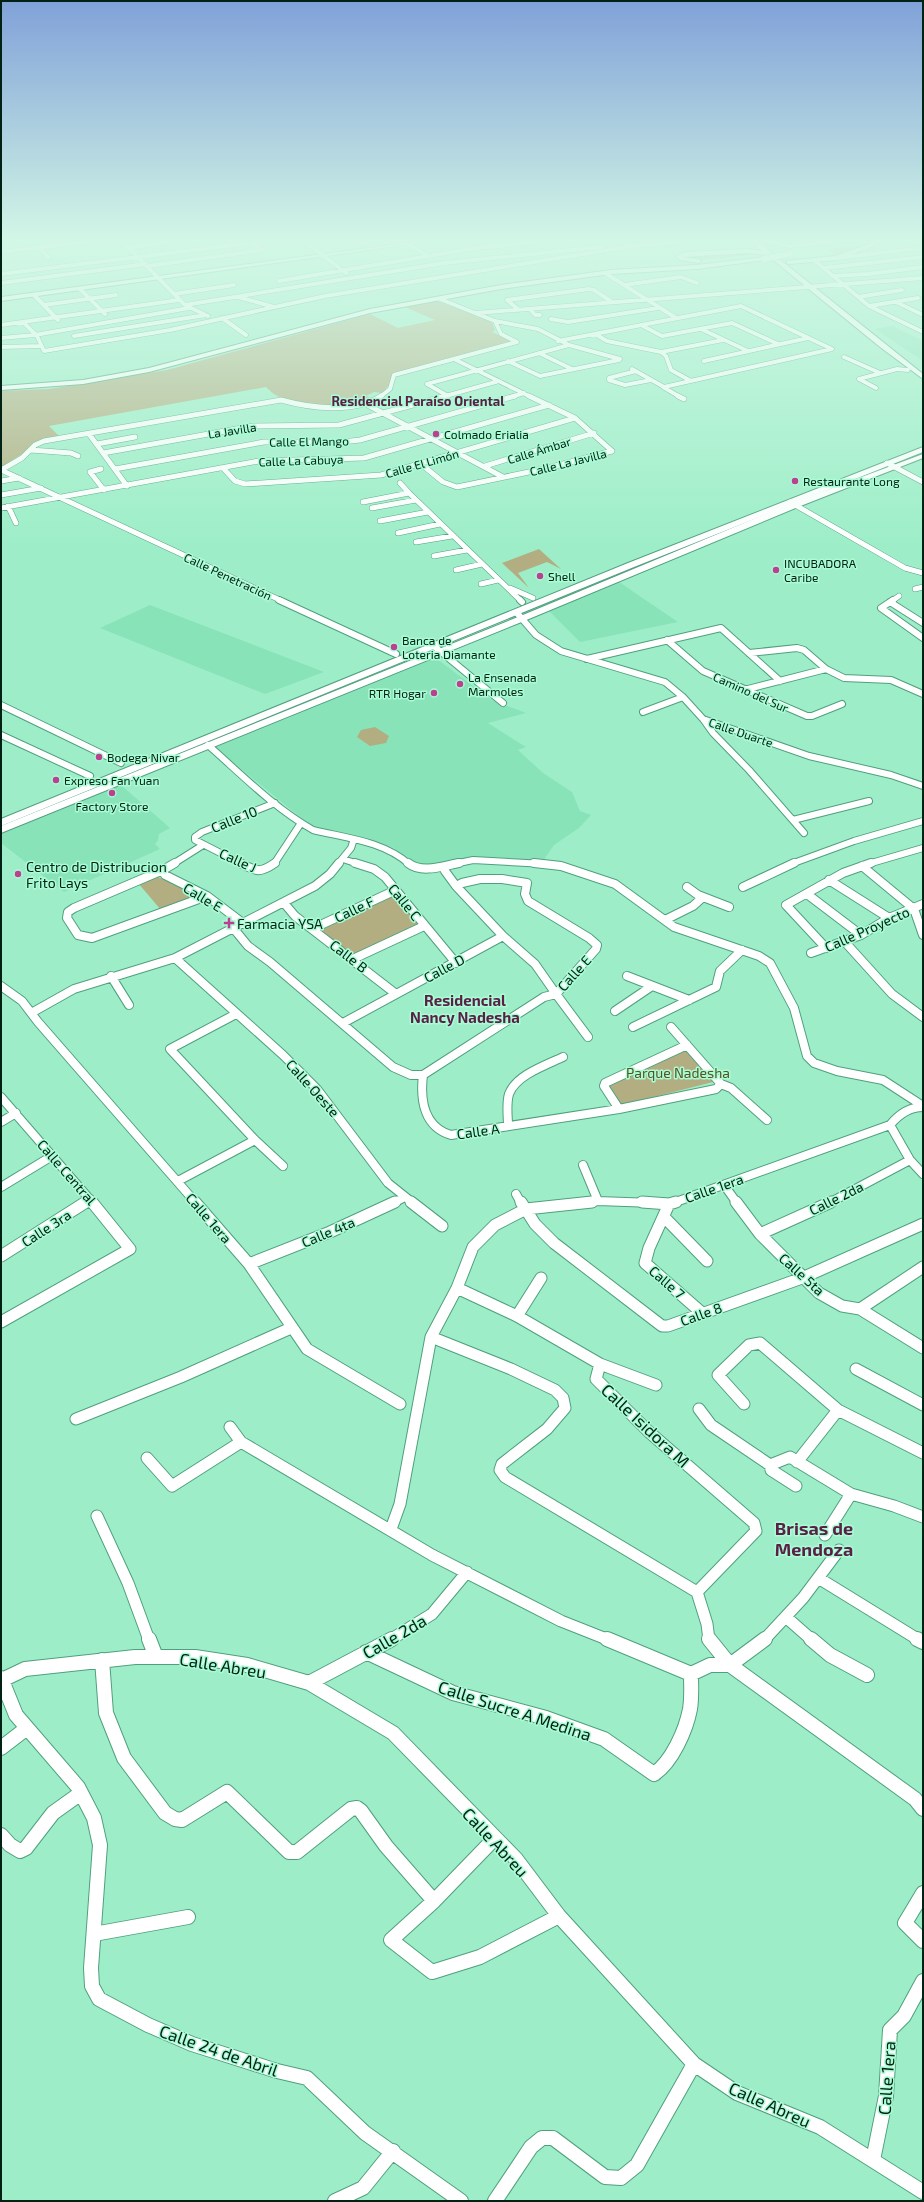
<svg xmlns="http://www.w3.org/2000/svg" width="924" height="2202" font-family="'Exo 2',sans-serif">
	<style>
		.built { fill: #88e3b9 }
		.green { fill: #b2ae82 }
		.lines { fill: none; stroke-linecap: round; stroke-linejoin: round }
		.street-far5-casing { stroke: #4fa07d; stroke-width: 5 }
		.street-far4-casing { stroke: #4fa07d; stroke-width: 6 }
		.street-far3-casing { stroke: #4fa07d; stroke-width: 8 }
		.street-far2-casing { stroke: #4fa07d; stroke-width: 10 }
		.street-far1-casing { stroke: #4fa07d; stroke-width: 13 }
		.street-casing { stroke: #4fa07d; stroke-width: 16 }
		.secondary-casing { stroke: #4fa07d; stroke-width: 2 }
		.primary-casing { stroke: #4fa07d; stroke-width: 2 }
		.street-far5 { stroke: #fff; stroke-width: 4 }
		.street-far4 { stroke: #fff; stroke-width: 5 }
		.street-far3 { stroke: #fff; stroke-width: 6 }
		.street-far2 { stroke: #fff; stroke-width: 8 }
		.street-far1 { stroke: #fff; stroke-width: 11 }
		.street { stroke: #fff; stroke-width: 14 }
		.secondary { fill: #fff; fill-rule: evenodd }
		.primary { fill: #fff; fill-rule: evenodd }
		.primary-bridge-casing { stroke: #4fa07d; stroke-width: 7; stroke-linecap: butt }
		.primary-bridge { stroke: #fff; stroke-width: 6 }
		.poi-dot { fill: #bb4092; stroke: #aafcd5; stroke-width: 1.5 }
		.labels { text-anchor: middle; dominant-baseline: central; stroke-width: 3; stroke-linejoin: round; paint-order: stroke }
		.far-street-label { font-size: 12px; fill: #002215; stroke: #aafcd5 }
		.far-poi-label { font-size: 12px; fill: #002215; stroke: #aafcd5; text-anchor: start }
		.far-neighbourhood-label { font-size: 13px; font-weight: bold; fill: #5a1f46; stroke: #aafcd5 }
		.street-label { font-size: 14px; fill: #002215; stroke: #aafcd5 }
		.poi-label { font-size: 14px; fill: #002215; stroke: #aafcd5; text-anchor: start }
		.park-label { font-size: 14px; fill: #57521f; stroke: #aafcd5 }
		.neighbourhood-label { font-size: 15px; font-weight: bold; fill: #5a1f46; stroke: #aafcd5 }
		.near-street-label { font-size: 17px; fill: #002215; stroke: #aafcd5 }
		.near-neighbourhood-label { font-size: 18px; font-weight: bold; fill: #5a1f46; stroke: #aafcd5 }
	</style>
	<rect width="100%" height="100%" fill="#9deec8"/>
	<!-- built -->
	<path class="built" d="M892,326l31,15v20l-48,-32z
		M616,580l62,42 -98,20 -33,-33z
		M150,605l174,67 -59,22 -165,-66z
		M433,656l59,44 34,13 -38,10 38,24 -8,3 25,23 29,19 8,19 11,4 -12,13 -25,17 -11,16 -53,-4 -61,9 -16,-3 -19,-15 -29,-9 -47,-10 -12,-7 -93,-76 80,-30 -6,-6 78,-33 10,4z
		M121,785l49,43 -11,6 -1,6 -3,4 5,5 -96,43 -63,-49v-9z"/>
	<!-- green -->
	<path class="green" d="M796,238h58l-67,7 -13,-4z
		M869,243l-15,8 -25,6 5,-4 -5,-3z
		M743,252l16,2 -57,6 -18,-3z
		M434,301l12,2 46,19 3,8 -3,2 21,10 -119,32 -4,10 -8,9 -8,-1 -8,4 6,2c-31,9 -82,15 -106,-11l-217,39 12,12 -27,4 -7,9 -26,16v-76l48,-2 118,-19 203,-56 28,14 37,-8 -30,-13z
		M539,549l22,20 -14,-7 -29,11 11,15 -27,-25z
		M375,727l14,9 -3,7 -16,3 -13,-9 4,-7z
		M154,875l45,21 -38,14 -23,-27z
		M396,895l29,35 -69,31 -37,-30z
		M686,1049l27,33 -91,23 -14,-19z"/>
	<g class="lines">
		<defs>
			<path id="street-far5" d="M119,238l66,67 23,11
				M226,238l10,7
				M300,238l46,35
				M427,238l4,3
				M481,238l14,9
				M619,238l9,7 5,1
				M1,242l32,-4
				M408,244l20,12
				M39,248l9,9
				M128,248l70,-10
				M1,252l117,-14
				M837,258l86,-10
				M814,260l55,46 54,26
				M148,266l115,-16 -12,-8
				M824,268l99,-11
				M605,273l71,45
				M1,274l290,-36
				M832,276l36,-2 55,-7
				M279,281l197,-33 109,-10
				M1,283l145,-19
				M624,285l57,-8 16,6
				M80,289l25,25
				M174,294l60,-9
				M34,295l24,25
				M238,297l36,10
				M858,297l44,-7
				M440,299l55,22 43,8 31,16 51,14
				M896,302l27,13
				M44,305l72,-10
				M185,305l259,-42 157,-16
				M869,306l49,-8
				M530,309l5,6h5
				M519,310l-12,-10 82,-11 5,1 18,12
				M476,313l447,-35
				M222,318l24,17
				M551,319l17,3 90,-14
				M23,322l14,14 7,15 126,-21 155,-34 308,-50 97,-8
				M1,325l178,-25
				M641,325l21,11 70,-13 46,21
				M701,329l47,22
				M595,334l12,7 54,11 5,4 5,14 20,11
				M74,336l132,-21
				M1,338l34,-3 154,-27
				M558,341l183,-35 91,43 -168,38 -32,-18
				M1,347l39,-1
				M661,352l62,-12
				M539,353l33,16
				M844,357l36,16
				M454,359l77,38
				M508,361l32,15 79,-16
				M704,361l104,-23
				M636,371l-27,7v2l16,5 26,-5
				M663,387l17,10
				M876,388l-17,-9 38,-10 11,1
				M448,396l-21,-12 142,-39
				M380,397l10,-8 4,-14 123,-33 -16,-8 -6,-13
				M442,397l57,-16
				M511,397l13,-4"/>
			<path id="street-far4" d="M529,396l46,22 37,33
				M678,396l6,3
				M362,402l141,75
				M89,434l38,52
				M97,444l38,-7
				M31,450l40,3 7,3
				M103,453l150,-27 86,-1 107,-29
				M887,463l36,19
				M421,464l22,18 14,5 91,-19 64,-17
				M485,466l109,-33
				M223,468l12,13 10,3 136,-9 194,-57
				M101,469l-11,3 14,18
				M115,469l149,-27h78l18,-2 155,-44
				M1,470l21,-12 13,-13 9,-4 237,-41c29,8 73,14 100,-4
				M1,470l281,131
				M1,481l18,-3
				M400,483l9,10
				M1,495l40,-7
				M363,502l46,-9 112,108
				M790,502l115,66 18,5
				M8,506l8,17
				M1,508l258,-47 105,-3 185,-53
				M372,508l44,-8
				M380,521l48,-9
				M398,533l42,-9
				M416,542l36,-6
				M434,556l33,-6
				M456,570l26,-6
				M481,584l17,-4
				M510,588l23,10
				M915,589l8,-2
				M892,601l7,-5"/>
			<path id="street-far3" d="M279,600l117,54
				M520,600l2,2
				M893,600l-12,8 42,30
				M890,602l33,21
				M517,613l19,22 25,16 104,31 18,15 20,22 106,37 82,19 32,11
				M667,640l36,31 104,45h5l30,-12
				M435,647l68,56
				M749,653l48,-5 7,2 22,19 18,9 47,2 32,14
				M587,659l134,-31 59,53
				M744,690l82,-21
				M1,705l120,58
				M643,712l40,-15
				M703,719l10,14 36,37 55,63
				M1,735l89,41
				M208,745c33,29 66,63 105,85 33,8 70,11 96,34
				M793,820l76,-19
				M343,859l15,5
				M173,864l30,-19
				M242,864l-47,-24v-3l7,-5 73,-29
				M274,864l27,-41
				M338,864l13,-16 3,-9
				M454,864l19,-4 72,4
				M791,864l63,-23 69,-20
				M868,864l55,-16"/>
			<path id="street-far2" d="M175,863l-12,7 -89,38 -6,4 -1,6 11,17 14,3 115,-42
				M240,863c16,8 19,11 35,0
				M355,863l19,6 11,8 71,86
				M408,863c14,11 35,3 51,0
				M534,863l27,3 54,18 59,43 85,29 11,7 24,45 13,48 7,7 23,8 46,9 40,26
				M862,866l52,43 9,26
				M163,870l2,5 42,21 37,28
				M445,871l11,15
				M480,879h22l25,4 -2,11 3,7 61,37 8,7 -1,4 -40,45 -21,-30 -32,-28 -47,-50 6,-3z
				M829,880l60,38
				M687,887l11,8 31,12
				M743,887l51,-24
				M807,894l54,41
				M284,903l11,13 101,78
				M665,920l28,-14 10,-9
				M234,929l14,17 22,16 123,105 18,8h12c-3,25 1,52 28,60l168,-26 97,-20 5,-5
				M312,929l84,-39
				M844,941l48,53 31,23
				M826,948l-40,-43 57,-32 28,-10
				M811,953l50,-18 28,-17 34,-14
				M175,958l108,97 34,34 71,94 25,20
				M353,959l71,-33
				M111,976l18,29
				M627,976l62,24
				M1,986l21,15 16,21 158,181
				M556,994l32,43
				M615,1011l37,-25
				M33,1012l41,-23 101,-31 140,-72 15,-12 9,-11
				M236,1014l-66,35 85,91 28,26
				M343,1023l160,-87
				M633,1027l83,-40 4,-16 22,-21
				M671,1027l50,57 10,4 36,32
				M423,1075l121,-78 12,-3
				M1,1097l92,106
				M619,1109l-15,-23 1,-3 82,-38
				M1,1122l15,-9
				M890,1125l20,35 13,14
				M508,1126c0,-10 -2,-22 1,-32 7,-19 37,-29 54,-37
				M583,1165l15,36
				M178,1181l77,-41
				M724,1185l13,18
				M1,1187l51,-31
				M516,1194l5,9
				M84,1203l6,-4
				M393,1203l12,-6
				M583,1203l15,-2 56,2
				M673,1203l217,-78c9,-11 19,-18 33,-18
				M829,1203l81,-43"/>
			<path id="street-far1" d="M195,1202l54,62 58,85 93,55
				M411,1202l31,24
				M521,1202l14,22 19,19 108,83h6l134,-48 121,-54
				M642,1202l27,2 7,-2
				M736,1202l24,32 59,59 23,13 18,3 63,39
				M669,1204l-20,44 -4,15 57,50
				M666,1219l41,42
				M760,1234l71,-32
				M1,1256l85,-54
				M249,1264l81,-32 65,-30
				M457,1288l60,28 83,48 -4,15 53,53 105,91 2,8 -59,61 10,32 2,16
				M860,1309l63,-42
				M517,1316l24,-38
				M1,1322l129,-73 -38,-47
				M431,1337l80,32 44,21 8,8 2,10 -18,21 -45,35 -2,6 5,7 192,115
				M600,1364l56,21
				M856,1369l67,36
				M744,1404l-26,-29 31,-30 11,-2 78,67 85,43
				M699,1409l12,16 59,40 20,-8 61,37 43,12 29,11
				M76,1419l105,-42 110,-49
				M230,1427l11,15 191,113 129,66 48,19
				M147,1458l25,28 69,-44
				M797,1462l41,-52
				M770,1465l1,5 25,16
				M97,1516l31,67 21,57
				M391,1529l9,-25 31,-167 26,-49 16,-41 22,-22 31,-16 66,-7
				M825,1535l26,-41
				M820,1579l99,61
				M787,1618l25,22
				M390,1640l42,-26 35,-42
				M764,1640l39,-42 36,-48"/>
			<path id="street" d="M149,1639l7,18
				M607,1639l84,35
				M709,1639l21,26 185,134 8,10
				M811,1639l19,16 37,20
				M917,1639l6,3
				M366,1652l87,41 93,25 58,21 50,35c18,-12 32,-44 36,-65 2,-12 1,-23 1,-35l19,-9h20l35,-26
				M102,1660l4,53 18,45 41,55 10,6 7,1 45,-28 62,60h8l54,-43 6,-1 4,3 25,35 48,55 -43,39 41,32 48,-15 79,-41
				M1,1678l15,37 62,72 16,31 6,27 -9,123 1,18 7,13 49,26 44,19 85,27 30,7 58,55 96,68
				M2,1680l23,-11 110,-12h60l52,8 62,18 84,50 123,126 43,57 135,148 43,29 83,34 103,65
				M309,1683l83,-44
				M1,1748l26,-20
				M1,1835l9,10 10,6 6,-3 27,-35 28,-20
				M923,1893l-18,30 18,18
				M434,1901l61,-63
				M94,1934l94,-17
				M873,2160l13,-64 4,-66 14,-14 19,-35
				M335,2201l28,-13 30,-37
				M495,2201l36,-54 11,-9h11l52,39 16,1 16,-13 57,-101"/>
			<path id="secondary" d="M443,238h13l-455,63v-4z
				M923,454v4l-125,49 -274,114 -523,212v-7l517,-209 274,-114z"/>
			<path id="primary" d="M747,238h6l170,136v5l-43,-32 -113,-92 -19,-2 -65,4 18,3 -2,3 -19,-3 -4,-4 9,-4 63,-3 14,2z
				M761,238l29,6 73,-6h41l-20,4 -47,18 -49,4 -2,-3 50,-5 36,-13h-4l1,-3 -79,8 -31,-7z
				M764,257l2,3 -69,9 -86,5 -110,15 -131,24 -221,59 -66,12 -82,6v-4l82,-6 66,-12 221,-59 131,-24 110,-15 86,-5z
				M923,447v5l-289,115 -633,259v-7l627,-256z"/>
		</defs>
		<!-- street-far5 casing -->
		<use href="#street-far5" class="street-far5-casing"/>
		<!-- street-far4 casing -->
		<use href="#street-far4" class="street-far4-casing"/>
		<!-- street-far3 casing -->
		<use href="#street-far3" class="street-far3-casing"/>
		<!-- street-far2 casing -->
		<use href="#street-far2" class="street-far2-casing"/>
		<!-- street-far1 casing -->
		<use href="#street-far1" class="street-far1-casing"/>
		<!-- street casing -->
		<use href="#street" class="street-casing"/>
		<!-- secondary casing -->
		<use href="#secondary" class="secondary-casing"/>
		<!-- primary casing -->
		<use href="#primary" class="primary-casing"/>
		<!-- street-far5 -->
		<use href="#street-far5" class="street-far5"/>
		<!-- street-far4 -->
		<use href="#street-far4" class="street-far4"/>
		<!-- street-far3 -->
		<use href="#street-far3" class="street-far3"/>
		<!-- street-far2 -->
		<use href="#street-far2" class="street-far2"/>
		<!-- street-far1 -->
		<use href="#street-far1" class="street-far1"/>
		<!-- street -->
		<use href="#street" class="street"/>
		<!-- secondary -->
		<use href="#secondary" class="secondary"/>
		<!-- primary -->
		<use href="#primary" class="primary"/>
		<defs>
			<path id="primary-bridge" d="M764,259l25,-5"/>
		</defs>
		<!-- primary-bridge casing -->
		<use href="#primary-bridge" class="primary-bridge-casing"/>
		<!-- primary-bridge -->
		<use href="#primary-bridge" class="primary-bridge"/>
	</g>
	<!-- sky -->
	<linearGradient id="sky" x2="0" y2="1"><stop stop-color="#80a1d8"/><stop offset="0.44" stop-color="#d3f7e6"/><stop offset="1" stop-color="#d3f7e6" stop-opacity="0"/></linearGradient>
	<rect width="924" height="546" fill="url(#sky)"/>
	<!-- markers -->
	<g class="poi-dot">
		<circle cx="436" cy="434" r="4"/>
		<circle cx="795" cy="481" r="4"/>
		<circle cx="776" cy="570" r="4"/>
		<circle cx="540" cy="576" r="4"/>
		<circle cx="394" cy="647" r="4"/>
		<circle cx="460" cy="684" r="4"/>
		<circle cx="434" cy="693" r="4"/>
		<circle cx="99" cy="757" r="4"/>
		<circle cx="56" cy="780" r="4"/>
		<circle cx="112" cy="793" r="4"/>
		<circle cx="18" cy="874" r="4"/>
		<path d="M227 917h4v4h4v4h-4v4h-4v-4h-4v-4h4z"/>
	</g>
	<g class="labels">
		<!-- far-street labels -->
		<g class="far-street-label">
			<text transform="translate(232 430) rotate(-9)">La Javilla</text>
			<text transform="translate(309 441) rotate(-1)">Calle El Mango</text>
			<text transform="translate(539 450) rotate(-17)">Calle Ámbar</text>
			<text transform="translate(301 460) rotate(-2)">Calle La Cabuya</text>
			<text transform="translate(568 462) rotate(-14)">Calle La Javilla</text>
			<text transform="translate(422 463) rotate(-16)">Calle El Limón</text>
			<text transform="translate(228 576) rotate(25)">Calle Penetración</text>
			<text transform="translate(751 692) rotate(24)">Camino del Sur</text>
			<text transform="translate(741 732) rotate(19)">Calle Duarte</text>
		</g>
		<!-- far-poi labels -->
		<g class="far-poi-label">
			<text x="444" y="434">Colmado Erialia</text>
			<text x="803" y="481">Restaurante Long</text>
			<text x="784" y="563">INCUBADORA<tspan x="784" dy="14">Caribe</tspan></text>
			<text x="548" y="576">Shell</text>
			<text x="402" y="640">Banca de<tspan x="402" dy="14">Loteria Diamante</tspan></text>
			<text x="468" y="677">La Ensenada<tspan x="468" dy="14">Marmoles</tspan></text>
			<text x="426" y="693" text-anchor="end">RTR Hogar</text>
			<text x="107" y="757">Bodega Nivar</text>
			<text x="64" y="780">Expreso Fan Yuan</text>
			<text x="112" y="806" text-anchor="middle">Factory Store</text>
		</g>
		<!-- far-neighbourhood labels -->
		<g class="far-neighbourhood-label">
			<text x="418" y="401">Residencial Paraíso Oriental</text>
		</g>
		<!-- street labels -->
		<g class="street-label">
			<text transform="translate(234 819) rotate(-22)">Calle 10</text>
			<text transform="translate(238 860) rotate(24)">Calle J</text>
			<text transform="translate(203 897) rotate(31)">Calle E</text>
			<text transform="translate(405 902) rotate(51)">Calle C</text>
			<text transform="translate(354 909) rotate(-25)">Calle F</text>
			<text transform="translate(867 929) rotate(-24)">Calle Proyecto</text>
			<text transform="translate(349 956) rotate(38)">Calle B</text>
			<text transform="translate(444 968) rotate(-28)">Calle D</text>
			<text transform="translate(574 973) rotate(-48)">Calle E</text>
			<text transform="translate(313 1088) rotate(48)">Calle Oeste</text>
			<text transform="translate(478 1131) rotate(-8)">Calle A</text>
			<text transform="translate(67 1172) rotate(49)">Calle Central</text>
			<text transform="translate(714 1188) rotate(-19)">Calle 1era</text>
			<text transform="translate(836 1198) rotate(-26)">Calle 2da</text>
			<text transform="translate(209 1218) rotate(49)">Calle 1era</text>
			<text transform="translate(46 1228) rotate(-33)">Calle 3ra</text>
			<text transform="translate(328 1232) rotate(-23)">Calle 4ta</text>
			<text transform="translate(802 1274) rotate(42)">Calle 5ta</text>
			<text transform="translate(667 1282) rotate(41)">Calle 7</text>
			<text transform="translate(701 1314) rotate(-20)">Calle 8</text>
		</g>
		<!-- poi labels -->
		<g class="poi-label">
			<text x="26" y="866">Centro de Distribucion<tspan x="26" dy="16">Frito Lays</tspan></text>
			<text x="237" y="923">Farmacia YSA</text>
		</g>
		<!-- park labels -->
		<g class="park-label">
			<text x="678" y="1072">Parque Nadesha</text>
		</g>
		<!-- neighbourhood labels -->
		<g class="neighbourhood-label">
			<text x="465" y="1000">Residencial<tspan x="465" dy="17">Nancy Nadesha</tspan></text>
		</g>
		<!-- near-street labels -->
		<g class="near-street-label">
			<text transform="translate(646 1425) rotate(43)">Calle Isidora M</text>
			<text transform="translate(394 1636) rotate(-30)">Calle 2da</text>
			<text transform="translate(223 1665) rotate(9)">Calle Abreu</text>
			<text transform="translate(515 1710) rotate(18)">Calle Sucre A Medina</text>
			<text transform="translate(496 1842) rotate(47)">Calle Abreu</text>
			<text transform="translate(219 2050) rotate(19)">Calle 24 de Abril</text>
			<text transform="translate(886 2078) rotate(-86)">Calle 1era</text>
			<text transform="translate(770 2104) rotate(24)">Calle Abreu</text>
		</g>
		<!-- near-neighbourhood labels -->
		<g class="near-neighbourhood-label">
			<text x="814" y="1528">Brisas de<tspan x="814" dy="21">Mendoza</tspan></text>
		</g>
	</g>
	<!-- border -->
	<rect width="924" height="2202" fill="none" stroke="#002215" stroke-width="4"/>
</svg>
